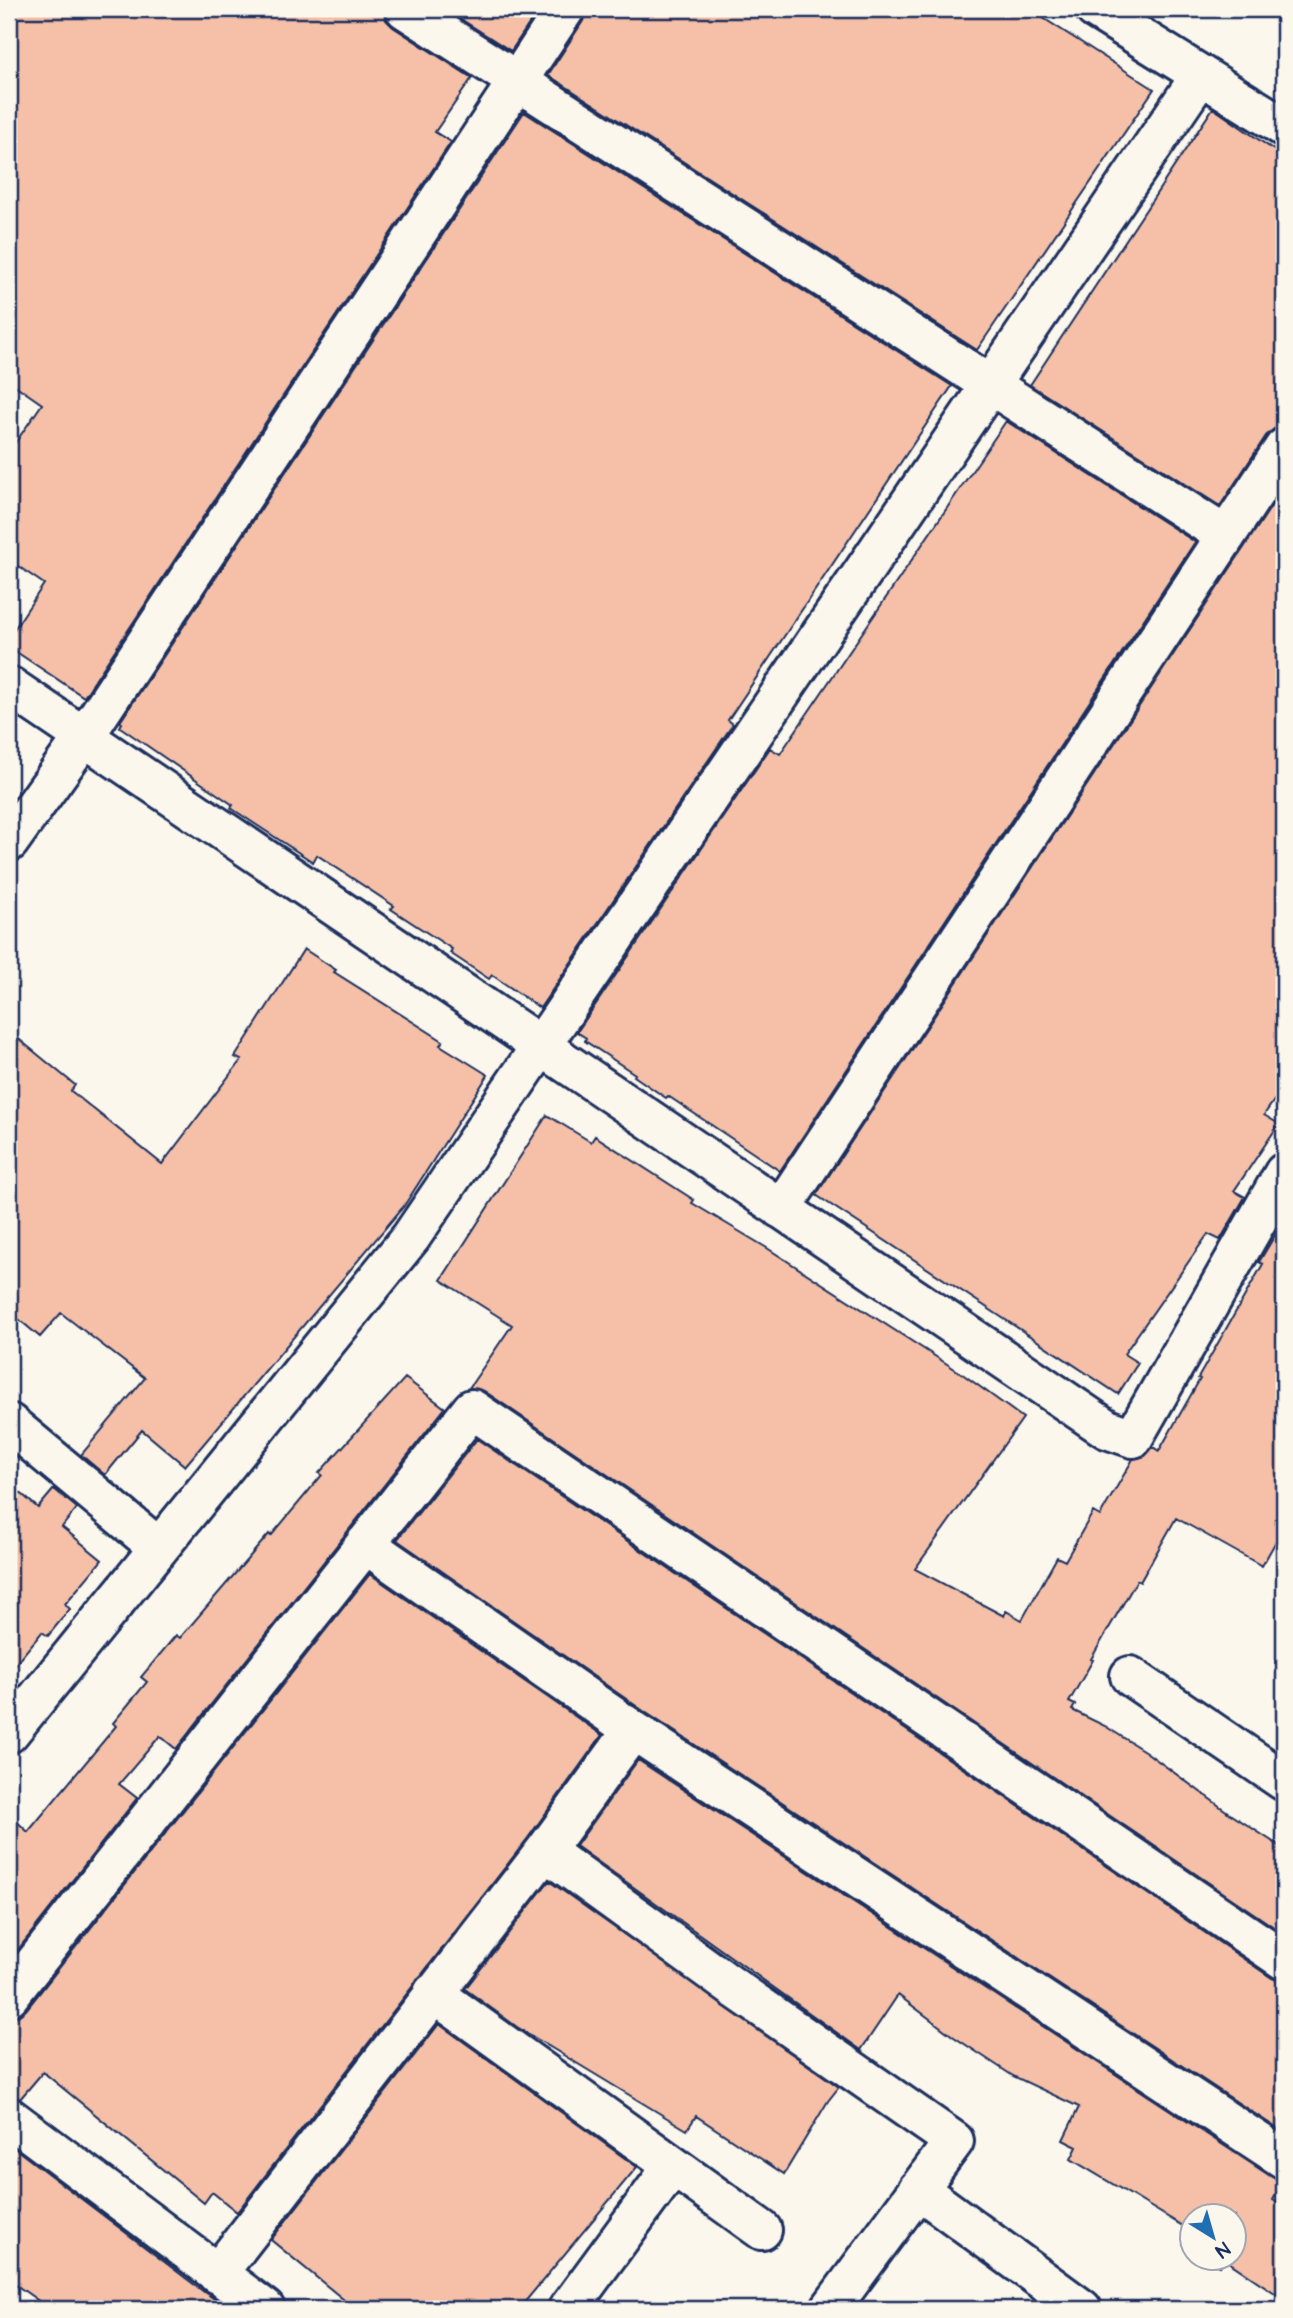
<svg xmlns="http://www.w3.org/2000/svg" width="1293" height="2318" font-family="'Architects Daughter',sans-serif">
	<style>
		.building { fill: #f5c0a7; stroke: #1b2f5e; stroke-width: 2 }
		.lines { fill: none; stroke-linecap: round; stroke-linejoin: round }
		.minor-casing { stroke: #1b2f5e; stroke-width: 44 }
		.minor { stroke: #fbf7ec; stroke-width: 38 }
	</style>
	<rect width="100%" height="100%" fill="#fbf7ec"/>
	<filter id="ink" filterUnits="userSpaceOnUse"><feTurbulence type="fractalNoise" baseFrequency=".0143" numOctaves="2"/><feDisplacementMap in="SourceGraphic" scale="14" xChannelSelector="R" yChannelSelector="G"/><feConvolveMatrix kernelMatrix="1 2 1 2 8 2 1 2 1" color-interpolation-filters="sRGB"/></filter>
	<g filter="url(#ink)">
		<!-- building -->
		<path class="building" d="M9,9h374l3,11 7,7 79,51 -37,54 16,10 -367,555 -75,-50v-10l35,-53 -35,-24v-108l33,-48 -33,-23z
			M445,9h94l-28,42z
			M587,9h442l125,80 -177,261 -429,-275 35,-54z
			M1213,108l71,49v269l-10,3 -8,7 -46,70 -190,-121z
			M524,112l428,274 -224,334 5,4 -193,284 -48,-33 -3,4 -39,-26 2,-4 -61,-40 3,-3 -77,-51 -4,7 -61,-40 -21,-14 2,-3 -113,-78 2,-4 -2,-1z
			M1006,421l189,121 -415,629 -112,-75 -2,2 -32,-22 1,-2 -50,-33 1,-3 -9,-6 193,-284 10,6z
			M1284,487v599l-20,29 15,9 -45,67 11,6 -25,43 -12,-6 -84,120 14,9 -20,31 -302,-199z
			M304,949l32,21 -2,2 109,69 -3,4 48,30 -84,131 -219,260 -43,-36 -37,45 -24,-20 64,-77 -84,-65 -21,24 -31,-26v-280l66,54 -4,6 91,73 79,-104 -6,-3z
			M547,1115l44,27 4,-6 99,64 -2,3 75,45 194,125 62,45 -108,151 89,47 2,-5 16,9 35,-63 8,4 28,-49 7,4 33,-57 12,-3 8,-9 6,4 41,-72 -2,-1 65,-114 -4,-2 25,-42v307l-22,39 -86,-48 -36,64 -3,-2 -46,79 2,1 -24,42 6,3 -3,5 33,16 41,26 83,61 55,36v85l-800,-543 -15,-3 43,-63 -71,-45z
			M405,1378l40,30 -269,341 -16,-13 -41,48 18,14 -128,163v-147l19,18 88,-106 -3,-3 34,-41 -6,-5 35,-42 4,3 89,-104 2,2 51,-61 -3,-2z
			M477,1439l795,539 12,4v151l-639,-421 -248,-172z
			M9,1483l29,25 16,-19 23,19 -15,19 40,33 -37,44 5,5 -22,27 -6,-4 -33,40z
			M370,1574l232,161 -74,103 -291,374 -25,-20 -8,11 -161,-131 -23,27 -11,-3v-79l9,-1 8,-6z
			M638,1760l634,417 12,4 -11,19 11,7v92l-60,-40 -4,7 -13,-8h27v-42h-42v33l-9,-5 8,-13 -120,-72 6,-12 -14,-7 16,-33 -66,-31 -59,-39 -56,-42 -37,55 -285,-204z
			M549,1881l290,206 -11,14 -44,73 -88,-58 -9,14 -170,-103 -52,-38z
			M439,2024l198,143 -118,142h-164l-84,-69z
			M9,2144l195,148 25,17h-179l-41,-29z"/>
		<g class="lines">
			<defs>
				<path id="minor" d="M405,9l821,527
					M1095,9l189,118
					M9,686l1098,743 26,9 151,-265
					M9,842l75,-105 481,-728
					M781,1209l503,-761
					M9,1423l150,125
					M365,1544l268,186 651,429
					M1130,1676l154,105
					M9,1733l402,-496 790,-1162
					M545,1851l189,137 220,153 -124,168
					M433,1993l329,237
					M9,1996l463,-587 812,551
					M9,2117l256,192
					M918,2189l164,120
					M217,2274l328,-423 88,-121
					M568,2309l105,-143"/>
			</defs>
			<!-- minor casing -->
			<use href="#minor" class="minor-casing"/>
			<!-- minor -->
			<use href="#minor" class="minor"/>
		</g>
	</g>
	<!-- margin -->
	<rect width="1293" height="2318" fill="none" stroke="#fbf7ec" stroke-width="35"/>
	<rect x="18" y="18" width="1258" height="2283" fill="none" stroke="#1b2f5e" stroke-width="2.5" filter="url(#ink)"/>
	<!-- north arrow -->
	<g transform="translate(1213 2237) rotate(143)"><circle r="33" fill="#fbf7ec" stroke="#a1a7b3" stroke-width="2"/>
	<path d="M0-5L12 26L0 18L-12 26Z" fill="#1f6fb2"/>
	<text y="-10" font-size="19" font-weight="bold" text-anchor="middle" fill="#1b2f5e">N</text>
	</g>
</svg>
